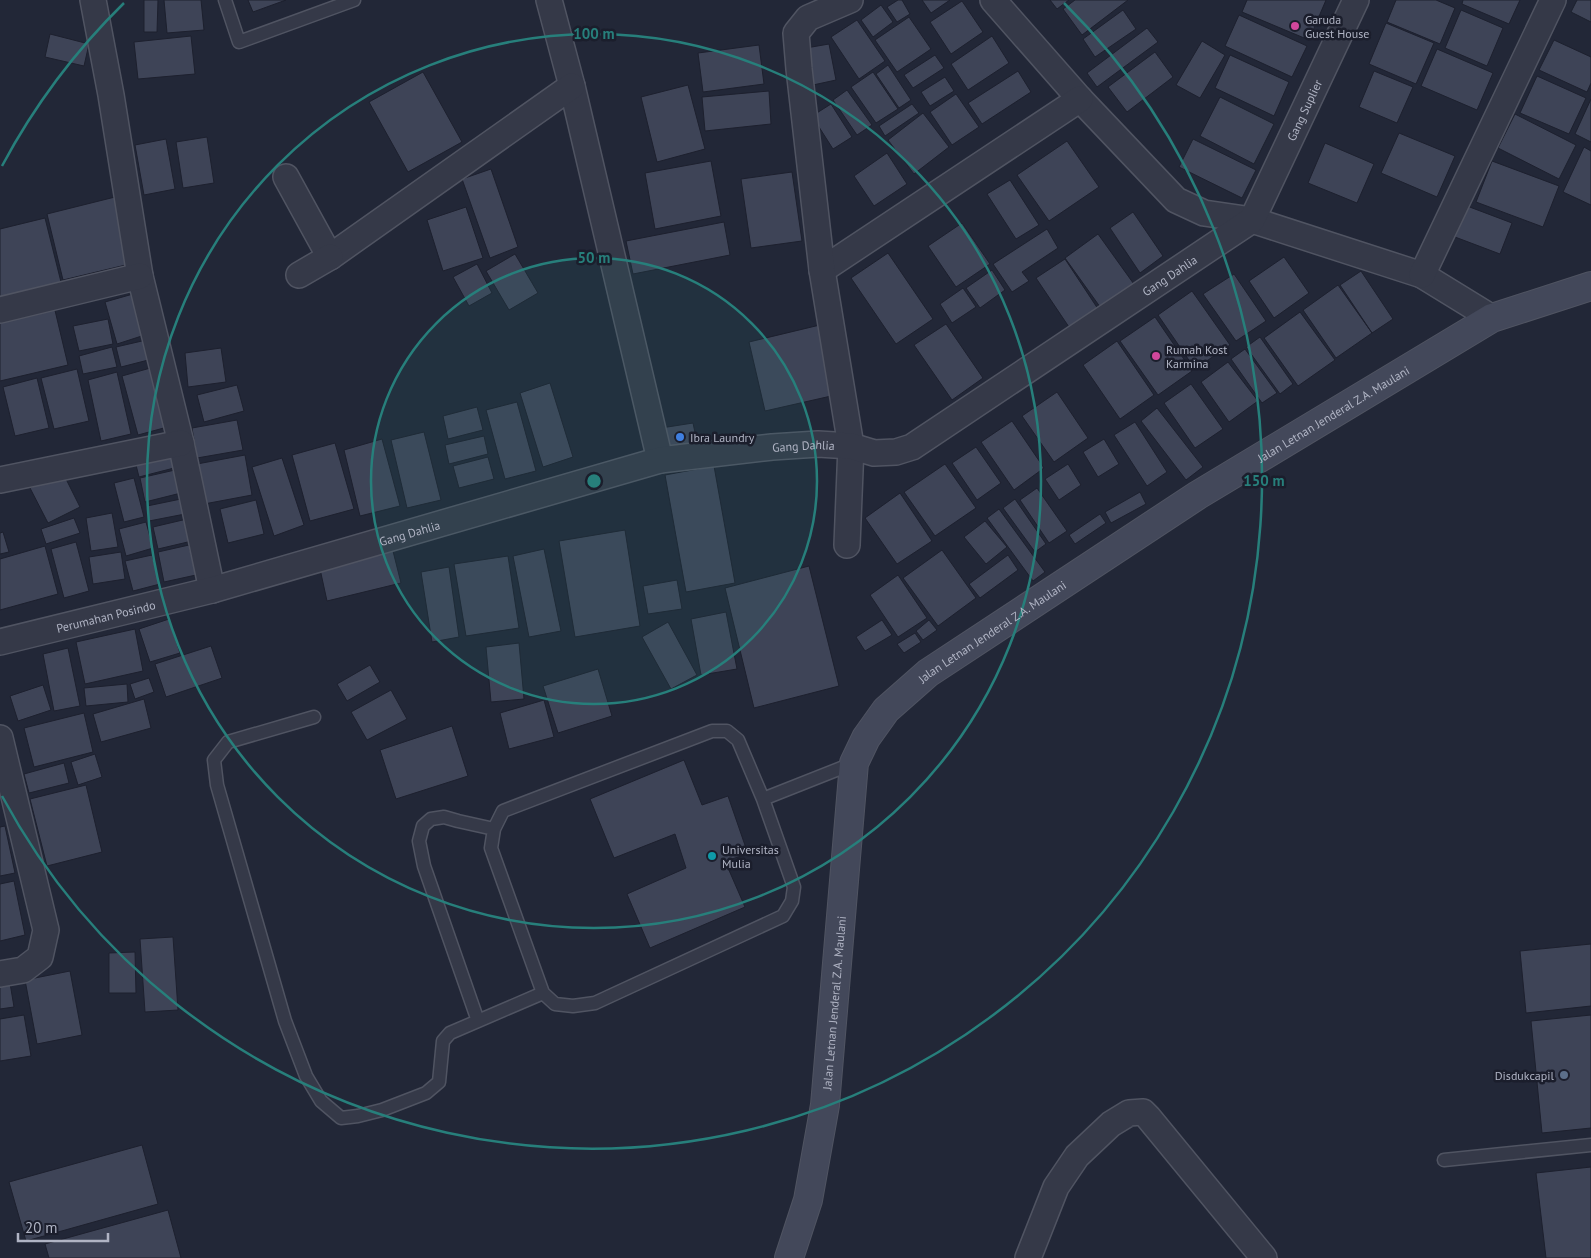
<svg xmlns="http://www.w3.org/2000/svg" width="1591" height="1258" font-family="'PT Sans',sans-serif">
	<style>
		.building { fill: #3e4457; stroke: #1d202e }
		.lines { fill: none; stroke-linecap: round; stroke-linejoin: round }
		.lane-casing { stroke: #505462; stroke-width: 15 }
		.street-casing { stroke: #505462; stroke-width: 28 }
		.secondary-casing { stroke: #505462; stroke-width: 30 }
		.lane { stroke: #353948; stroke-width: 12 }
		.street { stroke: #353948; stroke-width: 25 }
		.secondary { stroke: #43485a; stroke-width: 28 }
		.ring { fill: none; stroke: #277f7b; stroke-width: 2.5 }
		.hotel-dot { fill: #d1479c; stroke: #1b1e2c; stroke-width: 2 }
		.shop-dot { fill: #3f7fe0; stroke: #1b1e2c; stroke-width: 2 }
		.culture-dot { fill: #0f9aa8; stroke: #1b1e2c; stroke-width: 2 }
		.service-dot { fill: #5c6f8a; stroke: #1b1e2c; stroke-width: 2 }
		.labels { text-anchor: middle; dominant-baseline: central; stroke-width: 5; stroke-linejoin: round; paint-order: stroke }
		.poi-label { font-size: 12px; fill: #b0b4c4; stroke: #1b1e2c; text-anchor: start }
		.street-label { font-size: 12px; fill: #b0b4c4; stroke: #1b1e2c }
		.centre { fill: #277f7b; stroke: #1b1e2c; stroke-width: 2.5 }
		.ring-label { font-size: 15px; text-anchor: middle; font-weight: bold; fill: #277f7b; stroke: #1b1e2c; stroke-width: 5; stroke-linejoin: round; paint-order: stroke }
	</style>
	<rect width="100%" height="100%" fill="#222737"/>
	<!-- building -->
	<path class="building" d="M144,0h14l-1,32h-13z
		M164,0h37l3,30 -37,3z
		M248,0h38l-33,12z
		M898,0h4l8,14 -13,8 -10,-15z
		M922,0h28l-19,13z
		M1050,0h19l-12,9z
		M1075,0h53l-46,35 -19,-26z
		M1247,0h79l-17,40 -67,-28z
		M1396,0h40l19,8 -15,36 -53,-22z
		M1463,0h57l-11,24 -47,-20z
		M1577,0h14v22l-20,-10z
		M962,1l21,31 -32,22 -21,-32z
		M881,5l12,17 -20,15 -12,-17z
		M1123,10l13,19 -41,28 -12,-18z
		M1461,10l42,18 -16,38 -42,-18z
		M1239,15l68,31 -15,31 -67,-31z
		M909,17l22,32 -34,23 -22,-32z
		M857,20l28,41 -26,18 -28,-42z
		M1386,23l48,20 -18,41 -47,-20z
		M1147,28l11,14 -61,45 -10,-14z
		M50,34l39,10 -5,22 -39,-9z
		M191,36l4,38 -57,5 -4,-37z
		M992,36l17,27 -41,27 -17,-26z
		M1554,40l37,17v26l-4,9 -48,-22z
		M1202,41l23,14 -25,43 -24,-13z
		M829,44l7,36 -23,5 -7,-37z
		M759,45l5,39 -61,8 -5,-39z
		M1437,49l56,24 -16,37 -56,-24z
		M1155,52l18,25 -46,35 -19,-25z
		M935,55l9,13 -31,20 -9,-13z
		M1230,55l59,27 -15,34 -59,-28z
		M888,65l23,35 -12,8 -23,-34z
		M1018,71l13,21 -49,32 -14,-21z
		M1374,71l39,16 -16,36 -38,-16z
		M423,72l39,70 -54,30 -39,-70z
		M873,72l25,37 -22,14 -25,-36z
		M1537,76l49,22 -17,36 -49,-21z
		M945,77l9,14 -24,15 -9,-14z
		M688,85l17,64 -48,13 -16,-65z
		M847,90l25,35 -15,10 -24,-35z
		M769,91l2,33 -66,7 -3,-34z
		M956,94l23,33 -27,18 -22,-33z
		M1220,97l54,27 -20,40 -54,-28z
		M1591,99v43l-16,-8z
		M831,104l21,33 -19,12 -21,-33z
		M912,104l7,9 -34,23 -6,-10z
		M923,113l26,34 -35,27 -26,-34z
		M1515,114l61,31 -17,34 -61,-31z
		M1399,133l56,23 -18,41 -56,-24z
		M207,137l7,46 -31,5 -7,-46z
		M166,139l9,50 -31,6 -9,-50z
		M1193,139l63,31 -14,28 -63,-31z
		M1067,141l32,46 -50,34 -32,-46z
		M1325,143l49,21 -17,39 -49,-20z
		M1584,147l7,4v54l-28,-13z
		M887,153l20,31 -33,22 -20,-30z
		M711,161l10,55 -66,13 -10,-56z
		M1492,161l67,25 -16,41 -67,-25z
		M491,169l27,78 -28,11 -28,-79z
		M792,172l10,69 -51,7 -10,-69z
		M1010,180l29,45 -23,14 -29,-45z
		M119,196l15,67 -71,17 -16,-66z
		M1467,206l45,17 -12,31 -45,-17z
		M466,207l17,51 -40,13 -16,-51z
		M1133,212l30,44 -23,17 -30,-45z
		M45,218l16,64 -61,15v-68z
		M724,222l6,33 -97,19 -7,-33z
		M962,223l28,41 -34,23 -28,-41z
		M1047,229l11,19 -36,24 7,9 -17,11 -19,-28z
		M1098,234l38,53 -33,24 -38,-53z
		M888,253l45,66 -37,25 -45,-66z
		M515,254l23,39 -29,17 -23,-39z
		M1284,257l25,36 -35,25 -25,-37z
		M1065,259l35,53 -29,18 -35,-52z
		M477,264l15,29 -23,13 -16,-29z
		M992,270l13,20 -25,18 -14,-20z
		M1361,271l32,48 -21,14 -32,-48z
		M1234,274l32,47 -30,20 -33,-47z
		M1338,285l34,48 -36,25 -33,-48z
		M963,288l13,19 -24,16 -12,-19z
		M1192,291l38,54 -35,24 -37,-54z
		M140,292l11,41 -34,11 -12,-42z
		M53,302l15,63 -68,16v-66z
		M1300,312l35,48 -37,26 -34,-48z
		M1155,317l37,54 -34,24 -38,-54z
		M108,319l5,25 -34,7 -6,-25z
		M824,324l16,70 -75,17 -16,-69z
		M946,324l37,54 -31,22 -38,-55z
		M1260,337l33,47 -13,10 -34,-47z
		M155,338l5,19 -39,10 -5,-20z
		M1117,341l37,54 -34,24 -37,-54z
		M112,347l5,20 -34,7 -4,-18z
		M221,348l5,34 -38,5 -3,-34z
		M1245,349l32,44 -15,10 -31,-44z
		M1228,362l30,39 -29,21 -28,-40z
		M154,367l17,59 -33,9 -16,-59z
		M77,369l12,52 -35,8 -13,-51z
		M117,372l14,62 -30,7 -13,-61z
		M37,378l12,50 -34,8 -12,-49z
		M550,383l23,74 -30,10 -23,-74z
		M1191,384l32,45 -28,19 -31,-45z
		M237,385l7,26 -40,11 -7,-27z
		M1057,392l31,46 -34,24 -32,-46z
		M517,402l19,69 -31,8 -19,-69z
		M477,407l6,23 -35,9 -5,-23z
		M1157,408l46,59 -17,13 -45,-59z
		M237,420l6,30 -46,8 -5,-30z
		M1012,421l32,47 -30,22 -33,-48z
		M1135,422l32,50 -20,14 -33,-51z
		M693,423l5,24 -30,8 -7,-27z
		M424,432l17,68 -34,8 -16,-68z
		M484,436l4,18 -39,10 -4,-19z
		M382,439l18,67 -40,10 -16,-66z
		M1104,439l15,25 -21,13 -15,-25z
		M335,443l19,66 -44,12 -18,-66z
		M976,447l25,36 -24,17 -25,-37z
		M170,452l4,16 -35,9 -4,-16z
		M245,455l7,40 -48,9 -7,-40z
		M488,457l6,22 -35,9 -6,-22z
		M282,458l22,67 -30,11 -22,-69z
		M945,464l31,44 -41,28 -31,-44z
		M1068,464l13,21 -22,15 -14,-21z
		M714,466l21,117 -49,9 -21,-117z
		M175,470l6,23 -36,9 -5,-24z
		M62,471l18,36 -32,16 -18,-35z
		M134,478l10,39 -20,5 -10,-39z
		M1037,488l30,43 -18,12 -29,-43z
		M1140,492l6,12 -35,19 -6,-11z
		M900,493l32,48 -35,23 -32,-46z
		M181,499l4,15 -36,7 -2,-15z
		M1015,499l31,45 -11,8 -32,-44z
		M256,500l8,34 -36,9 -8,-34z
		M999,509l46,63 -12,9 -46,-63z
		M112,513l6,34 -27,4 -5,-33z
		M1100,514l6,9 -31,21 -6,-9z
		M74,518l6,15 -34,11 -5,-15z
		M187,519l5,22 -34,8 -5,-22z
		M985,521l22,26 -21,17 -22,-27z
		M146,522l7,26 -27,8 -7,-27z
		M625,530l15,96 -65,11 -16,-96z
		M3,532l6,20 -9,2v-21z
		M76,542l13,49 -25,7 -13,-49z
		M189,545l7,30 -32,7 -6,-30z
		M45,546l13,48 -58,16v-51z
		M544,549l17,82 -32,6 -16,-81z
		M942,550l34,48 -38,28 -35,-48z
		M393,551l8,32 -74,18 -7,-32z
		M121,552l4,27 -32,5 -4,-27z
		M152,555l8,29 -27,7 -8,-30z
		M1008,555l10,15 -38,28 -11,-14z
		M508,556l11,72 -53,8 -12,-72z
		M809,566l30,120 -85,22 -29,-120z
		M449,567l10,70 -27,5 -11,-70z
		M898,575l29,43 -29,19 -28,-42z
		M677,580l5,29 -34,5 -5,-28z
		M726,612l11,57 -36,6 -10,-56z
		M169,619l11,34 -30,9 -11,-33z
		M882,620l10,15 -27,16 -9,-14z
		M929,620l8,10 -14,10 -7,-9z
		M668,622l29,53 -26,14 -29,-52z
		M135,629l8,42 -58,13 -9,-42z
		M915,633l6,9 -17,11 -7,-9z
		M519,643l5,56 -33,3 -5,-55z
		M211,646l11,32 -56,19 -11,-33z
		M68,648l12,58 -26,5 -11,-57z
		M370,665l10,17 -33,19 -10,-17z
		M598,669l14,47 -54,17 -15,-47z
		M149,678l5,14 -19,7 -5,-15z
		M127,684l1,18 -42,4 -2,-18z
		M43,685l8,25 -33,11 -8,-25z
		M391,690l16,29 -40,21 -16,-28z
		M144,699l7,29 -50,14 -8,-28z
		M544,700l10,37 -45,12 -9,-36z
		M84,713l9,39 -59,15 -10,-39z
		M452,726l16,50 -72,23 -16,-49z
		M95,754l7,23 -24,8 -7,-23z
		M684,760l18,45 26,-9 20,58 -23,7 20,46 -95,41 -23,-54 59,-26 -11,-34 -61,24 -24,-59z
		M64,763l5,20 -40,10 -5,-19z
		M86,785l16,67 -55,14 -17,-67z
		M5,826l10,47 -15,3v-49z
		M14,881l11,54 -25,6v-57z
		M173,937l5,73 -33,2 -5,-73z
		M1591,944v62l-65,7 -6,-62z
		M135,952l1,41h-27v-40z
		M70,971l12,64 -45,9 -12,-64z
		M9,977l5,30 -14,2v-30z
		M24,1015l7,41 -31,5v-42z
		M1591,1015v113l-49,5 -11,-112z
		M142,1145l16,59 -132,37 -17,-59z
		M1591,1167v91h-45l-10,-85z
		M168,1210l13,48h-132l-4,-14z"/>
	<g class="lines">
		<defs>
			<path id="lane" d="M225,0l14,42 115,-42
				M314,717l-86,25 -14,18 3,25 68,236 21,55 15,25 20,17 17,-2 24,-6 44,-17 13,-11 4,-41 7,-8 93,-40
				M712,731h15l11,9 25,59 31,88 -2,14 -9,15 -188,87 -22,3 -18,-2 -12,-11 -52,-145 3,-19 9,-18z
				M763,799l91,-36
				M478,1021l-54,-155 -5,-25 4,-15 8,-7 13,-2 14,4 36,8
				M1444,1160l147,-15"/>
			<g id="street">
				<path d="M93,0l18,95 29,181 41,167 31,147"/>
				<path d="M549,0l23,86 88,374"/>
				<path d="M993,0l87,99 96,101 28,13 48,7 170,55 70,43"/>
				<path d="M286,177l44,80 242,-171"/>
				<path d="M822,270l258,-171"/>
				<path d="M299,275l31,-18"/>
				<path d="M1422,275l131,-275"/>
				<path d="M0,310l140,-34"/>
				<path d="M0,480l181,-37"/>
				<path d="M847,545l4,-99 -29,-176 -23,-201 -3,-36 12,-15 42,-18"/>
				<path id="s1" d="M0,642l212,-52 448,-130 112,-13 46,-3 33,2 23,7 22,-1 16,-5 340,-227 104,-220"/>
				<path d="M0,738l46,192 -6,27 -17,13 -23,4"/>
				<path d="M1028,1258l28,-71 21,-31 34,-32 18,-11 14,-1 5,5 116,141"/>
			</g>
			<g id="secondary">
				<path id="s2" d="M789,1258l19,-58 17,-95 29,-342 12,-25 20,-28 42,-37 270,-178 294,-177 99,-32"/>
			</g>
		</defs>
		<!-- lane casing -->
		<use href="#lane" class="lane-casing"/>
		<!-- street casing -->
		<use href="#street" class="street-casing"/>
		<!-- secondary casing -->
		<use href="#secondary" class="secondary-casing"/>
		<!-- lane -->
		<use href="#lane" class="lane"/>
		<!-- street -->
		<use href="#street" class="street"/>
		<!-- secondary -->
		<use href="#secondary" class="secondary"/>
	</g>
	<!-- distance rings -->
	<circle cx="594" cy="481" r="223" fill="#277f7b" fill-opacity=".12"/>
	<g class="ring">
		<circle cx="594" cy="481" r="223"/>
		<circle cx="594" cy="481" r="447"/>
		<path d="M2 166A670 670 0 0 1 124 3M1064 3A670 670 0 1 1 2 796"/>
	</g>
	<!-- markers -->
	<g class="hotel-dot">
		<circle cx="1295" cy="26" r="5"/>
		<circle cx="1156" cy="356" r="5"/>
	</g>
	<circle class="shop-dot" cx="680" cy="437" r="5"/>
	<circle class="culture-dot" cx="712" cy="856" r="5"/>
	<circle class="service-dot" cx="1564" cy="1075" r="5"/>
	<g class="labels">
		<!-- poi labels -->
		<g class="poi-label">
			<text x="1305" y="19">Garuda<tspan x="1305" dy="14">Guest House</tspan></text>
			<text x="1166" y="349">Rumah Kost<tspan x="1166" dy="14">Karmina</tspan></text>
			<text x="690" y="437">Ibra Laundry</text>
			<text x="722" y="849">Universitas<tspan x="722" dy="14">Mulia</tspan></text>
			<text x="1554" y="1075" text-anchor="end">Disdukcapil</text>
		</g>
		<!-- street labels -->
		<g class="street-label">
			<text stroke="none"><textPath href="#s1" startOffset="1470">Gang Suplier</textPath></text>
			<text stroke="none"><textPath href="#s1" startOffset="1249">Gang Dahlia</textPath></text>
			<text stroke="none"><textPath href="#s2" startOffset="1100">Jalan Letnan Jenderal Z.A. Maulani</textPath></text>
			<text stroke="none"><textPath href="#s1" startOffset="829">Gang Dahlia</textPath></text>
			<text stroke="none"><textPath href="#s1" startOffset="424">Gang Dahlia</textPath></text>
			<text stroke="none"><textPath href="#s1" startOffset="109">Perumahan Posindo</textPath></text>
			<text stroke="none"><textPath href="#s2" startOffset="695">Jalan Letnan Jenderal Z.A. Maulani</textPath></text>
			<text stroke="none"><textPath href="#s2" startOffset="260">Jalan Letnan Jenderal Z.A. Maulani</textPath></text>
		</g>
	</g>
	<circle cx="594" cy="481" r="8" class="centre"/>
	<g class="ring-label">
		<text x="594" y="39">100 m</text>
		<text x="594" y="263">50 m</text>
		<text x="1264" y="486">150 m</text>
	</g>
	<!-- scale -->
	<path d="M18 1233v8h90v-8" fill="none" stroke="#b0b4c4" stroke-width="2.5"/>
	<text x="25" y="1233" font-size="15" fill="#b0b4c4" stroke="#1b1e2c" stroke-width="4" paint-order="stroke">20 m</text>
</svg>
